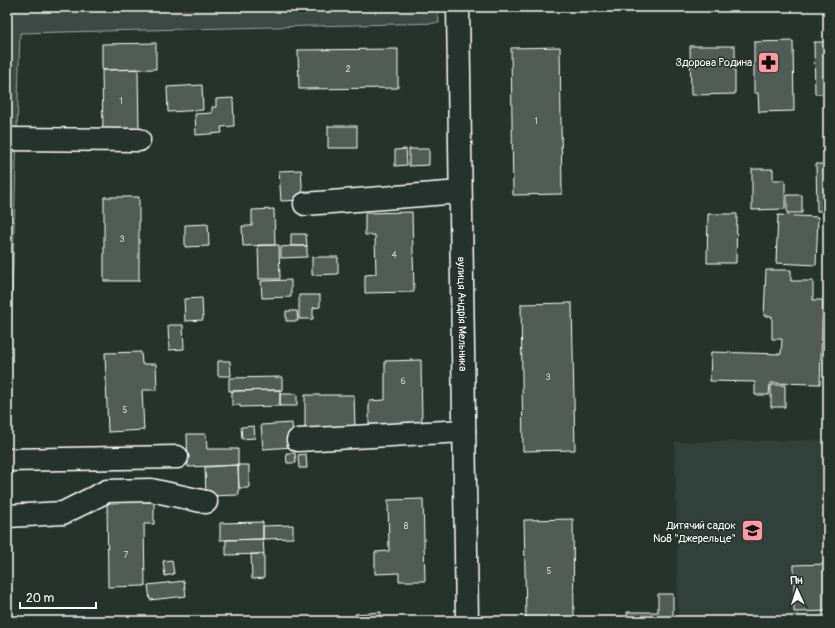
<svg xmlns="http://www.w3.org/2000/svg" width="835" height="628" font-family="Pangolin,sans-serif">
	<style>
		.built { fill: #333f3a }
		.green { fill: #3e4944; stroke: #9ea4a2 }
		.building { fill: #515c57; stroke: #fff }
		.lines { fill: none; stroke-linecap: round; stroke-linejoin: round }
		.minor-casing { stroke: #fff; stroke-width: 25 }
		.minor { stroke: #26332d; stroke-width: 22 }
		.labels { text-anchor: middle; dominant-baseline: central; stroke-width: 3; stroke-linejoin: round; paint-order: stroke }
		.number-label { font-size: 9px; fill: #d4d6d5 }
		.poi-label { font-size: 11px; fill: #fff; stroke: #26332d; text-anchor: end }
		.street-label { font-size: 11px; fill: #fff; stroke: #26332d }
	</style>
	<rect width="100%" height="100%" fill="#26332d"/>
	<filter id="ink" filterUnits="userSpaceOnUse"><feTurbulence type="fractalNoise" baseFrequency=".025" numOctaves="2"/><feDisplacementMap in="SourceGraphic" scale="8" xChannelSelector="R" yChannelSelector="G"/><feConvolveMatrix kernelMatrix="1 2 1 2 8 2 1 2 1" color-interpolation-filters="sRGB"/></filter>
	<g filter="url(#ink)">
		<!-- built -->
		<path class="built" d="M828,440v181h-150l-3,-179z"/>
		<!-- green -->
		<path class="green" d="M8,7h430l1,16 -419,10 -13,428v-453z"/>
		<!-- building -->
		<path class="building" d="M793,41l1,70 -35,1 -1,-19h-4v-51z
			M814,42h14v52h-13z
			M156,43v26l-54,1v-26z
			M690,46h45v48l-44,1z
			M560,47l2,147 -49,1 -2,-147z
			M398,49v39l-99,1 -1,-39z
			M138,69l1,64h-36l-1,-63z
			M202,85l1,25 -35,2 -1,-25z
			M233,98l1,28 -13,1 1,6 -26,2 -1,-21 17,-1v-6h4v-8z
			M328,126h29v22h-29z
			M406,149l1,16 -12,1v-16z
			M409,149h20v16l-20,1z
			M816,164h12v47h-11z
			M752,169h21v11h12v29l-33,1z
			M301,170l2,30 -22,1 -2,-30z
			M787,195h15v18h-15z
			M104,197h35v84h-35z
			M274,209l1,36 -32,1 -1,-20h10v-16z
			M412,212l2,80 -49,1v-18l11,-1 -1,-39h-10v-22z
			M708,214h29l-1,49h-29z
			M778,215l40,2 -2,48 -40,-2z
			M208,224l1,22 -24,1v-22z
			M291,234h15l1,12h-16z
			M258,245h21l1,34h-21z
			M291,246h16v11l-26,1v-11z
			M312,257h26v17l-26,1z
			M766,270h25v11h22v19h10l-3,84 -50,-1 -1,12h-14v-13l-45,-1 1,-29 70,2 1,-15h-10v-23h-8z
			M291,280v17l-29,1 -1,-17z
			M299,295h21v12l-7,1v11h-14z
			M202,298l1,22 -18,1 -1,-22z
			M572,303l3,147 -52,1 -2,-147z
			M286,311h11l1,10h-12z
			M168,325h15l1,24 -15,1z
			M141,352l1,12h14l1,26h-15l2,40 -36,2 -3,-79z
			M421,360l1,65 -53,1v-25l16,-1v-39z
			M218,361h12l1,15h-13z
			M282,377v13l-53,1v-13z
			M771,385h14v22h-14z
			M280,390v16l-40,1v-2h-8v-14z
			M280,394h17v12h-17z
			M305,395h49l1,33 -50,1z
			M292,423l2,24 -31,2 -2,-24z
			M254,426l1,12 -13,1 -1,-12z
			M187,434h19l1,15h31v16l-50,2z
			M286,453h9l1,10h-9z
			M306,454l1,14h-8l-1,-13z
			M238,465h11v23h-10z
			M238,465l1,30 -33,1 -1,-29z
			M107,496h37v6h10v22h-10l1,62 -37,1z
			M423,499l2,82h-26v-8l-24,1v-22l14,-1 -1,-51z
			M573,519l1,102h-48l-2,-101z
			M263,522v17l-43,1v-17z
			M293,525v13l-30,1v-13z
			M263,539l1,15 -38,1v-15z
			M251,554h13v24l-12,1z
			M172,560l2,14 -9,2 -2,-15z
			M828,564v47l-34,1v-47z
			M184,581l2,15 -36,4 -2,-15z
			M658,594h15v27h-45l-1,-9h31z
			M381,612v9h-26v-7z"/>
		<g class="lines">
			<defs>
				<g id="minor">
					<path id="s1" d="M458,7l9,614"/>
					<path d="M7,139l132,1"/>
					<path d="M305,204l155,-12"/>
					<path d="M298,440l166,-9"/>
					<path d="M7,460l170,-3"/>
					<path d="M7,516l56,-3 44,-22 44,-1 55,12"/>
				</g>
			</defs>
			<!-- minor casing -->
			<use href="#minor" class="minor-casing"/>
			<!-- minor -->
			<use href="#minor" class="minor"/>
		</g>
	</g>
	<!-- icons -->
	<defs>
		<symbol id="pharmacy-square" viewBox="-11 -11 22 22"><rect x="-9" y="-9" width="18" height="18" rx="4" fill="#ff9aa2" stroke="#26332d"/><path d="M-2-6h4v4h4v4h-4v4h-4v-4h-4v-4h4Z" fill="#111"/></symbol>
		<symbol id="school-square" viewBox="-11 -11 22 22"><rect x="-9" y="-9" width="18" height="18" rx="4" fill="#ff9aa2" stroke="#26332d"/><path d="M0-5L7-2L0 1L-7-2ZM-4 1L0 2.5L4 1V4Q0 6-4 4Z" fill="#111"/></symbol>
	</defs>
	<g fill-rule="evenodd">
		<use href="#pharmacy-square" x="756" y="50" width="25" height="25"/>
		<use href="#school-square" x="740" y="518" width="25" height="25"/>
	</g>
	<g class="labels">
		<!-- number labels -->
		<g class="number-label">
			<text x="348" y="69">2</text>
			<text x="121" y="101">1</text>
			<text x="536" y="121">1</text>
			<text x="122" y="239">3</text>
			<text x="394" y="255">4</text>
			<text x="548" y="377">3</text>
			<text x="403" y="381">6</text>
			<text x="125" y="410">5</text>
			<text x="406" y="526">8</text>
			<text x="126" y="555">7</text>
			<text x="549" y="571">5</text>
		</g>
		<!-- poi labels -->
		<g class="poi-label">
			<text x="752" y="62">Здорова Родина</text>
			<text x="736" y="525">Дитячий садок<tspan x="736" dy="13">№8 "Джерельце"</tspan></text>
		</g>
		<!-- street labels -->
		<g class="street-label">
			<text stroke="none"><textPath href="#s1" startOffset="307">вулиця Андрія Мельника</textPath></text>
		</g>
	</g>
	<!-- margin -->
	<rect width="835" height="628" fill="none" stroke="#26332d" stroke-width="24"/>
	<rect x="12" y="12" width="811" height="604" fill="none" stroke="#fff" stroke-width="1.5" filter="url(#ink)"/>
	<!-- north arrow -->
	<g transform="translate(797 590) rotate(357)" stroke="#26332d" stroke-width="3" paint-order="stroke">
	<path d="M0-3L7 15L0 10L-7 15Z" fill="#ffffff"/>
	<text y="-6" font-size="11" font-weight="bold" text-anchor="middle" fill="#ffffff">Пн</text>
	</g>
	<!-- scale -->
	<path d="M20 602v6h76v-6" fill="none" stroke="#ffffff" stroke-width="2"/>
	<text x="26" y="602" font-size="12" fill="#ffffff" stroke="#26332d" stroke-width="3" paint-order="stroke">20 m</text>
</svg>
